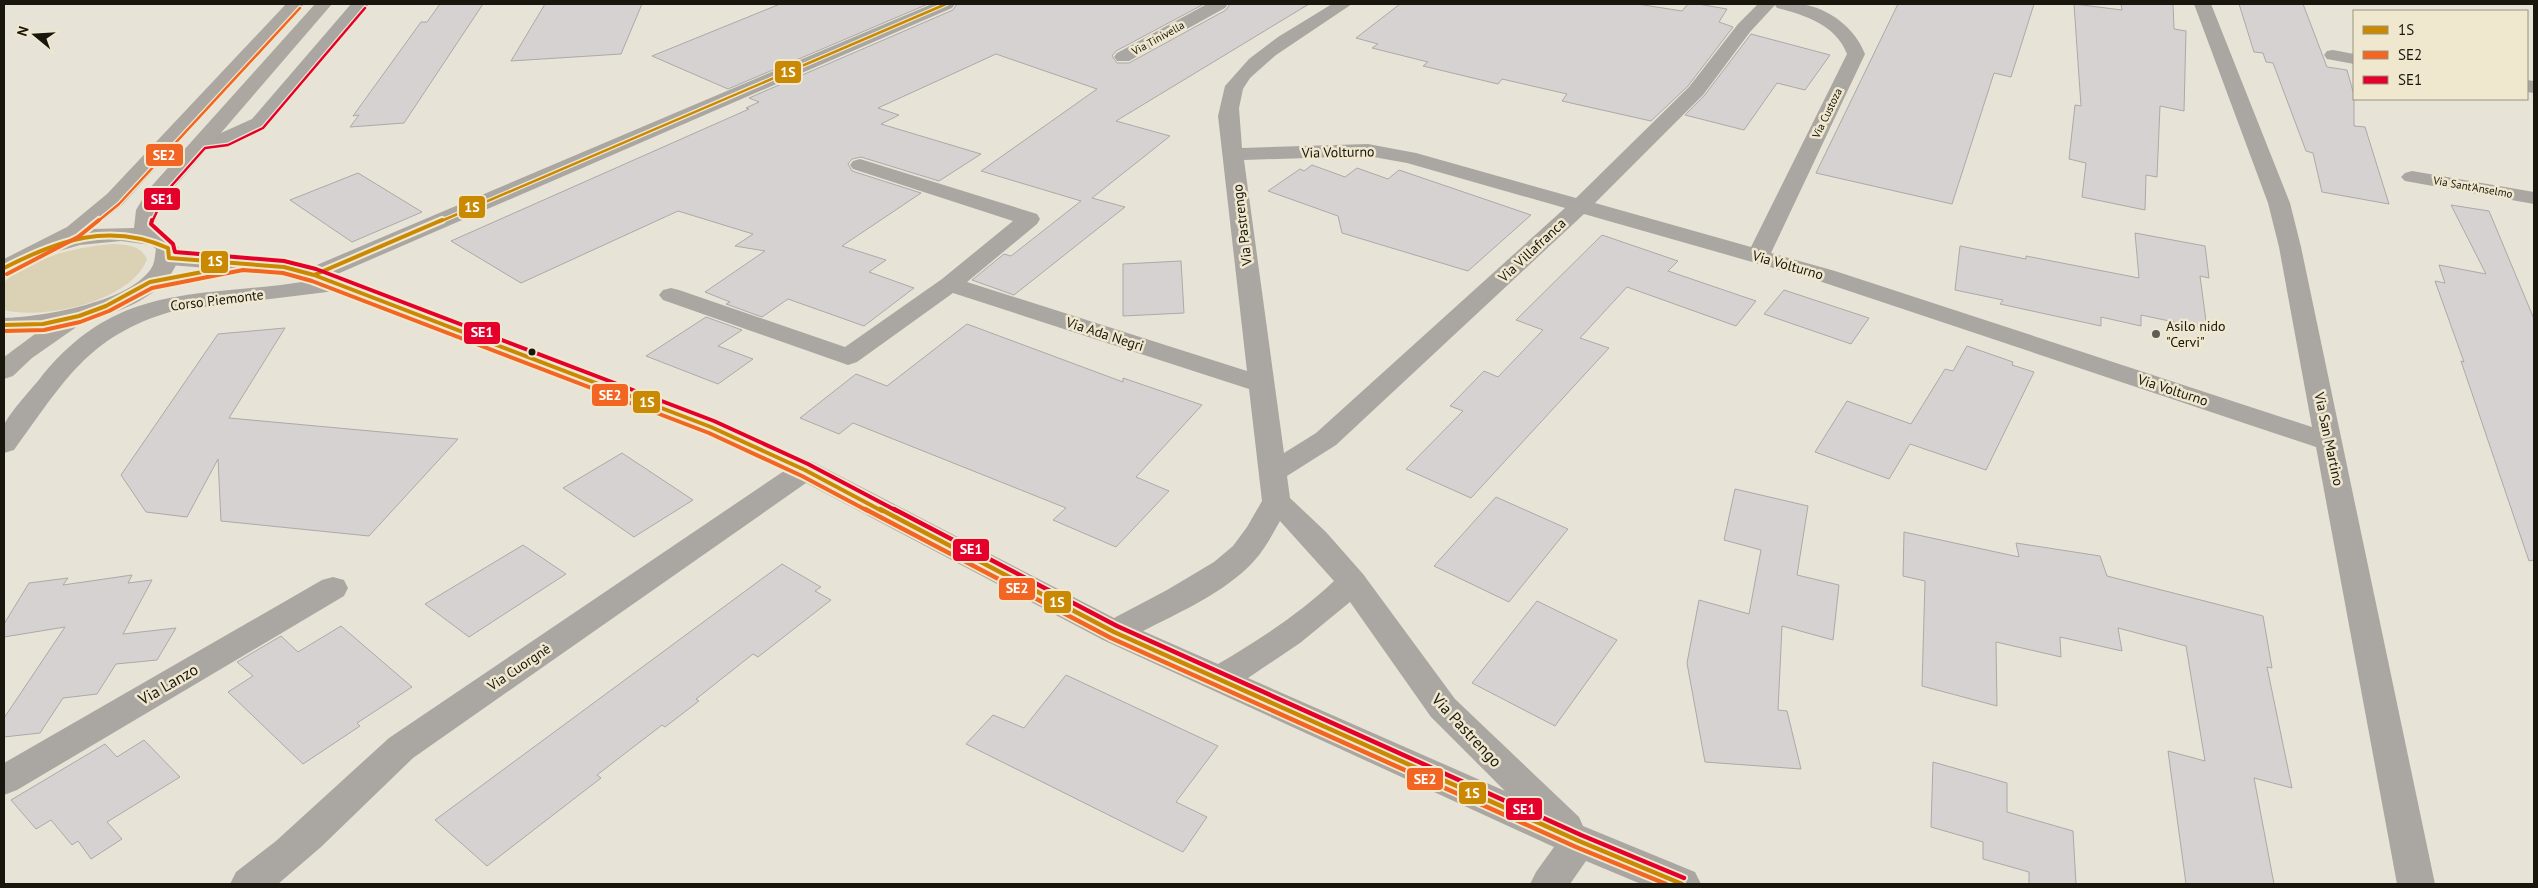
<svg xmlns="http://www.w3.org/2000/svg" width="2538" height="888" font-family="'PT Sans',sans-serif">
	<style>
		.green { fill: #dbd2b5 }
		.building { fill: #d5d2d1; stroke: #aca9a8 }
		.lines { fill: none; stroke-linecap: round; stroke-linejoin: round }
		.minor { fill: #aaa7a3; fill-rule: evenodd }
		.major { fill: #aca8a1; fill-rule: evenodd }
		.bus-1-far2-casing { stroke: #efe7ce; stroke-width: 5 }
		.bus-1-far1-casing { stroke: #efe7ce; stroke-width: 8 }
		.bus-1-casing { stroke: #efe7ce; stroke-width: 8 }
		.bus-2-far2-casing { stroke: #efe7ce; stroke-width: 5 }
		.bus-2-far1-casing { stroke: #efe7ce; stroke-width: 8 }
		.bus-2-casing { stroke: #efe7ce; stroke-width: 8 }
		.bus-3-far2-casing { stroke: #efe7ce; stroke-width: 5 }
		.bus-3-far1-casing { stroke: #efe7ce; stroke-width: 8 }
		.bus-3-casing { stroke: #efe7ce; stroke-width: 8 }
		.bus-1-far2 { stroke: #ca8903; stroke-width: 2.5 }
		.bus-1-far1 { stroke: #ca8903; stroke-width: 4 }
		.bus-1 { stroke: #ca8903; stroke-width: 4.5 }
		.bus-2-far2 { stroke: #f26522; stroke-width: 2.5 }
		.bus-2-far1 { stroke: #f26522; stroke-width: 4 }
		.bus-2 { stroke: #f26522; stroke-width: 4.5 }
		.bus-3-far2 { stroke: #e4002b; stroke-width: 2.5 }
		.bus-3-far1 { stroke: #e4002b; stroke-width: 4 }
		.bus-3 { stroke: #e4002b; stroke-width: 4.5 }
		.poi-dot { fill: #605e53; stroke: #efe7ce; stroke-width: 2 }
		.bus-dot { fill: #18160d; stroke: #efe7ce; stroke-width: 2 }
		.labels { text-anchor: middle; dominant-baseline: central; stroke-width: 5; stroke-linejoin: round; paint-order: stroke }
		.far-street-label { font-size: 11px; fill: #18160d; stroke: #efe7ce }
		.street-label { font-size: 14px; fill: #18160d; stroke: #efe7ce }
		.poi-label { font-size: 14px; fill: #18160d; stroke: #efe7ce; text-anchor: start }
		.near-street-label { font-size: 16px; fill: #18160d; stroke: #efe7ce }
		.line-badge { stroke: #efe7ce; stroke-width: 2 }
		.badge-label { font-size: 14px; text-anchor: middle; font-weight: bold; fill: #fff }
	</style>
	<rect width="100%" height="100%" fill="#e7e3d6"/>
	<!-- green -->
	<path class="green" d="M113,244c15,1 27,1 34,15 -16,43 -103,61 -143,51v-28c31,-25 70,-35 109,-38z"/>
	<!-- building -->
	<path class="building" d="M440,4h43l-79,119 -54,4 9,-12 -6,1 68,-94h6z
		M545,4h97l-21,50 -110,7z
		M780,4h148l-200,85 -76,-33z
		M957,4h247l-88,47 -4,5 5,7h12l97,-53 4,-6h79l-193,117 54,15 -78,62 33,9 -111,88 -42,-15 32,-26 7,2 70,-55 -100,-30 116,-82 -101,-35 -118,54 21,7 -18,9 100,30 -42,27 -78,-24 -9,2 -4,5 4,7 69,22 -79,53 44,14 -17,12 45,16 -50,38 -76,-27 -26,18 -36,-13 4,-2 -25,-10 60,-41 -30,-5 18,-12 -75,-23 -157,72 -70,-42 298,-132 -3,-1 13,-6 -10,-4 204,-88z
		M1400,4h237l45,7 6,-7h10l29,5 -8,13 14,5 -45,59 -37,35 -89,-20 5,-7 -65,-15 -4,5 -75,-18 5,-4 -56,-14 6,-4 -22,-6z
		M1898,4h136l-23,73 -17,-4 -42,131 -136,-31z
		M2074,4l48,6 -1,-6h52l1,25 12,2 -2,80 -24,-5 -3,71 -11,-2 -1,35 -63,-13 4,-34 -17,-4 6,-54 6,1z
		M2239,4h64l24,63 20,3 7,25v31l11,1 24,77 -67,-12 -9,-39 -7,-2 -33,-88 -7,-1 -3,-9 -9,-1z
		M1751,34l79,21 -25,35 -28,-7 -33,47 -59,-15 19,-19z
		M1312,165l33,12 12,-9 31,11 11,-9 132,45 -63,56 -126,-38 -4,-17 -70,-25 32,-22 4,2z
		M358,173l64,39 -70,30 -62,-42z
		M2451,205l38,6 45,108v241l-5,1 -68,-200 3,1 -29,-81 10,2 -6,-18 47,9z
		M2135,233l70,13 4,32 -9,-2 7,53 -66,-14v11l-40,-9v9l-101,-22 3,-4 -48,-10 5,-44 66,13v-3l113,22z
		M1602,235l76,26 -10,10 88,30 -20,25 -109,-39 -47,51 29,10 -138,150 -65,-29 57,-58 -13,-5 34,-35 14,6 45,-47 -27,-10z
		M1181,261l3,52 -61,3v-52z
		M1784,290l85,28 -18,26 -87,-30z
		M706,317l36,13 -24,16 35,13 -35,25 -72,-28z
		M967,324l156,58v-4l79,27 -66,72 33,14 -53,56 -63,-27 13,-12 -213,-85 -14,11 -39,-16 56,-44 31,12z
		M285,328l-56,90 229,21 -89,97 -148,-15 -3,-62 -31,58 -41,-5 -25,-37 97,-141z
		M1967,346l46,16 -1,3 22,7 -48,98 -76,-26 -21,35 -74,-27 32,-51 64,23 34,-55 8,2z
		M622,453l71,47 -59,37 -71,-49z
		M1735,489l73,17 -11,69 42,10 -6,55 -51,-14 -4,84 9,1 14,58 -96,-7 -18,-99 12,-63 50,14 12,-64 -37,-10z
		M1496,497l72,32 -59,73 -75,-36z
		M1904,532l115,25 -3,-14 84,13 7,20 156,40 9,52 -5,-1 25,121 -38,-10 20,106h-88l-18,-133 37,10 -19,-115 -68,-18 4,23 -62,-14 1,20 -65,-15 1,64 -75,-20 3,-105 -22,-5z
		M523,545l43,29 -97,63 -44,-33z
		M782,564l39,23 -6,4 16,9 -73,57 -5,-3 -57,45 3,2 -34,26 -3,-2 -65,50 4,3 -114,88 -52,-46z
		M132,575l-4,8 24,-3 -29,54 53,-6 -19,32 -41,4 -19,30 -34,4 -23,35 -36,4v-19l61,-91 -61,10v-13l25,-41 39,-5 -5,7z
		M1537,601l80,39 -62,86 -83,-43z
		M341,626l71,61 -55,36 3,3 -57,38 -75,-72 25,-16 -16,-14 44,-26 17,16z
		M1066,675l152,71 -42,56 31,15 -24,35 -217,-108 27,-29 31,13z
		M144,740l36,37 -73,45 15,17 -31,20 -13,-18 -6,4 -21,-25 -15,9 -25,-29 94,-56 12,13z
		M1933,762l74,21v29l66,19 3,53h-47v-12l-46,-13v-17l-52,-15z"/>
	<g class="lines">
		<!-- minor -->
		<path class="minor" d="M351,4h18l-103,123 -33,16 -31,5 -7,-2 -3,-4 3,-4 26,-5 31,-14z
			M932,4h23l-3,4 -617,267 386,146 94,42 299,155 53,-28 47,-28 19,-16 14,-19 15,-26 -13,-112 -296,-96 -96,69 -9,3 -185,-65 -4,-5 4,-5 8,-2 8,2 166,57 97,-68 71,-58 -160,-52 -3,-4 3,-4 7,-2 177,55 3,5 -3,5 -70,58 280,89 -29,-255 7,-30 24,-27 29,-22 54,-33h20l-76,51 -26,23 -7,11 -4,19 3,40 126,-4 48,9 160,45 113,-111 49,-63 20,-20c14,0 29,-2 43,0 28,4 54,24 64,50l-94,199 64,18 477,156 -33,-180 -11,-44 -74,-199h17l79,199 11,44 134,637h-38l-81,-437 -497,-166 -235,-67 -248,231 -49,31 3,22 36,34 37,42 92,125 124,118 4,9 112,46 6,12h-60l-55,-23 -16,23h-40l6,-12 18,-25 -451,-207 -297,-157 -393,275 -92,89 -43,37h-48l6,-12 40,-31 113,-103 395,-267 -83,-38 -366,-142 -162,20c-86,25 -109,71 -159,139l-10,3c0,-8 -2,-19 0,-27 2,-9 27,-37 34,-45 79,-101 159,-82 271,-100l-26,-7 -114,-9 -8,-2 -4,-5 4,-5 8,-2 115,9 28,7zM1775,5l2,3c28,7 59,17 70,46l-96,193 -156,-44 108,-108 47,-63zM1368,156l39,7 158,45 -249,225 -32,20 -40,-293zM1280,521l54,60c-35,33 -75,59 -116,83l-75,-33c37,-19 83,-39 111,-70 11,-12 18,-26 26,-40zM1350,602l81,115 74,74 -257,-113 52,-35z
			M1207,4h21l-3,4 -96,53h-12l-3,-4 3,-4z
			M2333,50l21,4v10l-27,-5 -3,-4 3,-4z
			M2527,80l7,1v12l-7,-1z
			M2412,171l122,21v12l-129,-23 -4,-4 4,-4z
			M333,577l11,3 4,8 -4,8 -327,194 -13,5v-32l318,-183z"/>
		<!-- major -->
		<path class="major" d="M286,4h18l-181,200 -31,25 42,-1 2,-18 12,-20 167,-186h17l-167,194 -7,12 -3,14 24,24c-1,6 -1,14 -4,19 -16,33 -64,48 -97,56l-3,5 -43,30 -19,18 -9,3v-22l35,-26 -35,1v-14c37,-1 131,-16 149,-53 2,-5 2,-11 3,-16l-5,-4 -30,-4 -41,4 -31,9 -45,21v-16l63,-32 40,-33z"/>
		<defs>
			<path id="bus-1-far2" d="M439,222l507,-218"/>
			<path id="bus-1-far1" d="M4,268c55,-28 105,-46 164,-20l1,10 115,9 30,8 397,152 94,43 77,41
				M314,275l128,-55
				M4,325l39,-1 36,-8 27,-10 44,-24 73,-14"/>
			<path id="bus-1" d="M880,509l234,123 465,209 103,43"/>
			<path id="bus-2-far2" d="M97,222l22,-18 181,-196"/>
			<path id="bus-2-far1" d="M7,274l71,-37 21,-17
				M4,331l40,-1 36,-8 29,-11 43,-23 91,-18 40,3 29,8 397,152 93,43 66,35"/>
			<path id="bus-2" d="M865,509l246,129 465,209 90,37"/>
			<path id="bus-3-far2" d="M152,222l14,-30 39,-44 23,-3 35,-17 102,-120"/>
			<path id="bus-3-far1" d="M152,220l-1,4 22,20 2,8 109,9 32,8 398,152 94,43 89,47"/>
			<path id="bus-3" d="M894,509l223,117 464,209 103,43"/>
		</defs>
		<!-- bus-1-far2 casing -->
		<use href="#bus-1-far2" class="bus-1-far2-casing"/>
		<!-- bus-1-far1 casing -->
		<use href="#bus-1-far1" class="bus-1-far1-casing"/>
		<!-- bus-1 casing -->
		<use href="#bus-1" class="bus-1-casing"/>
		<!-- bus-2-far2 casing -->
		<use href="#bus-2-far2" class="bus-2-far2-casing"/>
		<!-- bus-2-far1 casing -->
		<use href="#bus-2-far1" class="bus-2-far1-casing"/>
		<!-- bus-2 casing -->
		<use href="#bus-2" class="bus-2-casing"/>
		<!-- bus-3-far2 casing -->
		<use href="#bus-3-far2" class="bus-3-far2-casing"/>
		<!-- bus-3-far1 casing -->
		<use href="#bus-3-far1" class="bus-3-far1-casing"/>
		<!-- bus-3 casing -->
		<use href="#bus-3" class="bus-3-casing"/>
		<!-- bus-1-far2 -->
		<use href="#bus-1-far2" class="bus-1-far2"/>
		<!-- bus-1-far1 -->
		<use href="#bus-1-far1" class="bus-1-far1"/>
		<!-- bus-1 -->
		<use href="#bus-1" class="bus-1"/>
		<!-- bus-2-far2 -->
		<use href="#bus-2-far2" class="bus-2-far2"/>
		<!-- bus-2-far1 -->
		<use href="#bus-2-far1" class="bus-2-far1"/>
		<!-- bus-2 -->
		<use href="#bus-2" class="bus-2"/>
		<!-- bus-3-far2 -->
		<use href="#bus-3-far2" class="bus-3-far2"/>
		<!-- bus-3-far1 -->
		<use href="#bus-3-far1" class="bus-3-far1"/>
		<!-- bus-3 -->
		<use href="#bus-3" class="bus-3"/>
	</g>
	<!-- markers -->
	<circle class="poi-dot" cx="2156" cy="334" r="5"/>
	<circle class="bus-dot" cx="532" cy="352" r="4.5"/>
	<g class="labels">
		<!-- far-street labels -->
		<g class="far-street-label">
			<text transform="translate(1158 38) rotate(-29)">Via Tinivella</text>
			<text transform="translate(1827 113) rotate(-64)">Via Custoza</text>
			<text transform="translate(2473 187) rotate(10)">Via Sant'Anselmo</text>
		</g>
		<!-- street labels -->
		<g class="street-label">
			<text transform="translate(1338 152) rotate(-1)">Via Volturno</text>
			<text transform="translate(1242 225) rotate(-97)">Via Pastrengo</text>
			<text transform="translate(1532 250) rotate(-43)">Via Villafranca</text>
			<text transform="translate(1788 265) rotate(16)">Via Volturno</text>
			<text transform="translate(217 300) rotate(-7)">Corso Piemonte</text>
			<text transform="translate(1105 334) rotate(18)">Via Ada Negri</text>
			<text transform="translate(2173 390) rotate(18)">Via Volturno</text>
			<text transform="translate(2329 439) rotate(78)">Via San Martino</text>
			<text transform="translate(519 667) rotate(-34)">Via Cuorgnè</text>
		</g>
		<!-- poi labels -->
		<g class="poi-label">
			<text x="2166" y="326">Asilo nido<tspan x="2166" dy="16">"Cervi"</tspan></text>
		</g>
		<!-- near-street labels -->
		<g class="near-street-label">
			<text transform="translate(168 684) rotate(-30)">Via Lanzo</text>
			<text transform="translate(1467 730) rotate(47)">Via Pastrengo</text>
		</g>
	</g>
	<g class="line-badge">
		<rect x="774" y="60" width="28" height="24" rx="5" fill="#ca8903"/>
		<rect x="145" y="143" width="39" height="24" rx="5" fill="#f26522"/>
		<rect x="143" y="187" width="38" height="24" rx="5" fill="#e4002b"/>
		<rect x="458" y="195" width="28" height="24" rx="5" fill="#ca8903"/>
		<rect x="200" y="250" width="29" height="24" rx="5" fill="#ca8903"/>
		<rect x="463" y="321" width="38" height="24" rx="5" fill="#e4002b"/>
		<rect x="591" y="383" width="38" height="24" rx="5" fill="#f26522"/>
		<rect x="632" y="390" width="29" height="24" rx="5" fill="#ca8903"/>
		<rect x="952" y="538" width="38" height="24" rx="5" fill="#e4002b"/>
		<rect x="998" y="577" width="38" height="24" rx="5" fill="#f26522"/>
		<rect x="1043" y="590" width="29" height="24" rx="5" fill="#ca8903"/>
		<rect x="1406" y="767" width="38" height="24" rx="5" fill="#f26522"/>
		<rect x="1458" y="781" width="29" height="24" rx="5" fill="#ca8903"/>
		<rect x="1505" y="797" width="38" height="24" rx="5" fill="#e4002b"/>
	</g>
	<g class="badge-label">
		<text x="788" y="77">1S</text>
		<text x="164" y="160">SE2</text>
		<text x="162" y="204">SE1</text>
		<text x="472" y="212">1S</text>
		<text x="215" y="266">1S</text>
		<text x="482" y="337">SE1</text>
		<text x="610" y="400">SE2</text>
		<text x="647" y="407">1S</text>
		<text x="971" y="554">SE1</text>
		<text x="1017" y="593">SE2</text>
		<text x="1057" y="607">1S</text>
		<text x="1425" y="784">SE2</text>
		<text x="1472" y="798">1S</text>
		<text x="1524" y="814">SE1</text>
	</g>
	<!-- border -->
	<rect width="2538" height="888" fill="none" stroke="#18160d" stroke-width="10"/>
	<!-- legend -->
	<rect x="2353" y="10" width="175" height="90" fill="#efe7ce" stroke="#999381"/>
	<rect x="2363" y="26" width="25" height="8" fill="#ca8903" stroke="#999381"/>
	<text x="2398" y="35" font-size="15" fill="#18160d">1S</text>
	<rect x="2363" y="51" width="25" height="8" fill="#f26522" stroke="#999381"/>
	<text x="2398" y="60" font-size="15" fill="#18160d">SE2</text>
	<rect x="2363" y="76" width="25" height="8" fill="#e4002b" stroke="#999381"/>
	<text x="2398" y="85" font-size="15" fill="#18160d">SE1</text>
	<!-- north arrow -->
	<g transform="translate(35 35) rotate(288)" stroke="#efe7ce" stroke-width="4" paint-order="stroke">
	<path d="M0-4L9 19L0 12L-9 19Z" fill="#18160d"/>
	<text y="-8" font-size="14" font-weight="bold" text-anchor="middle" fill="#18160d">N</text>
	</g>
</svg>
